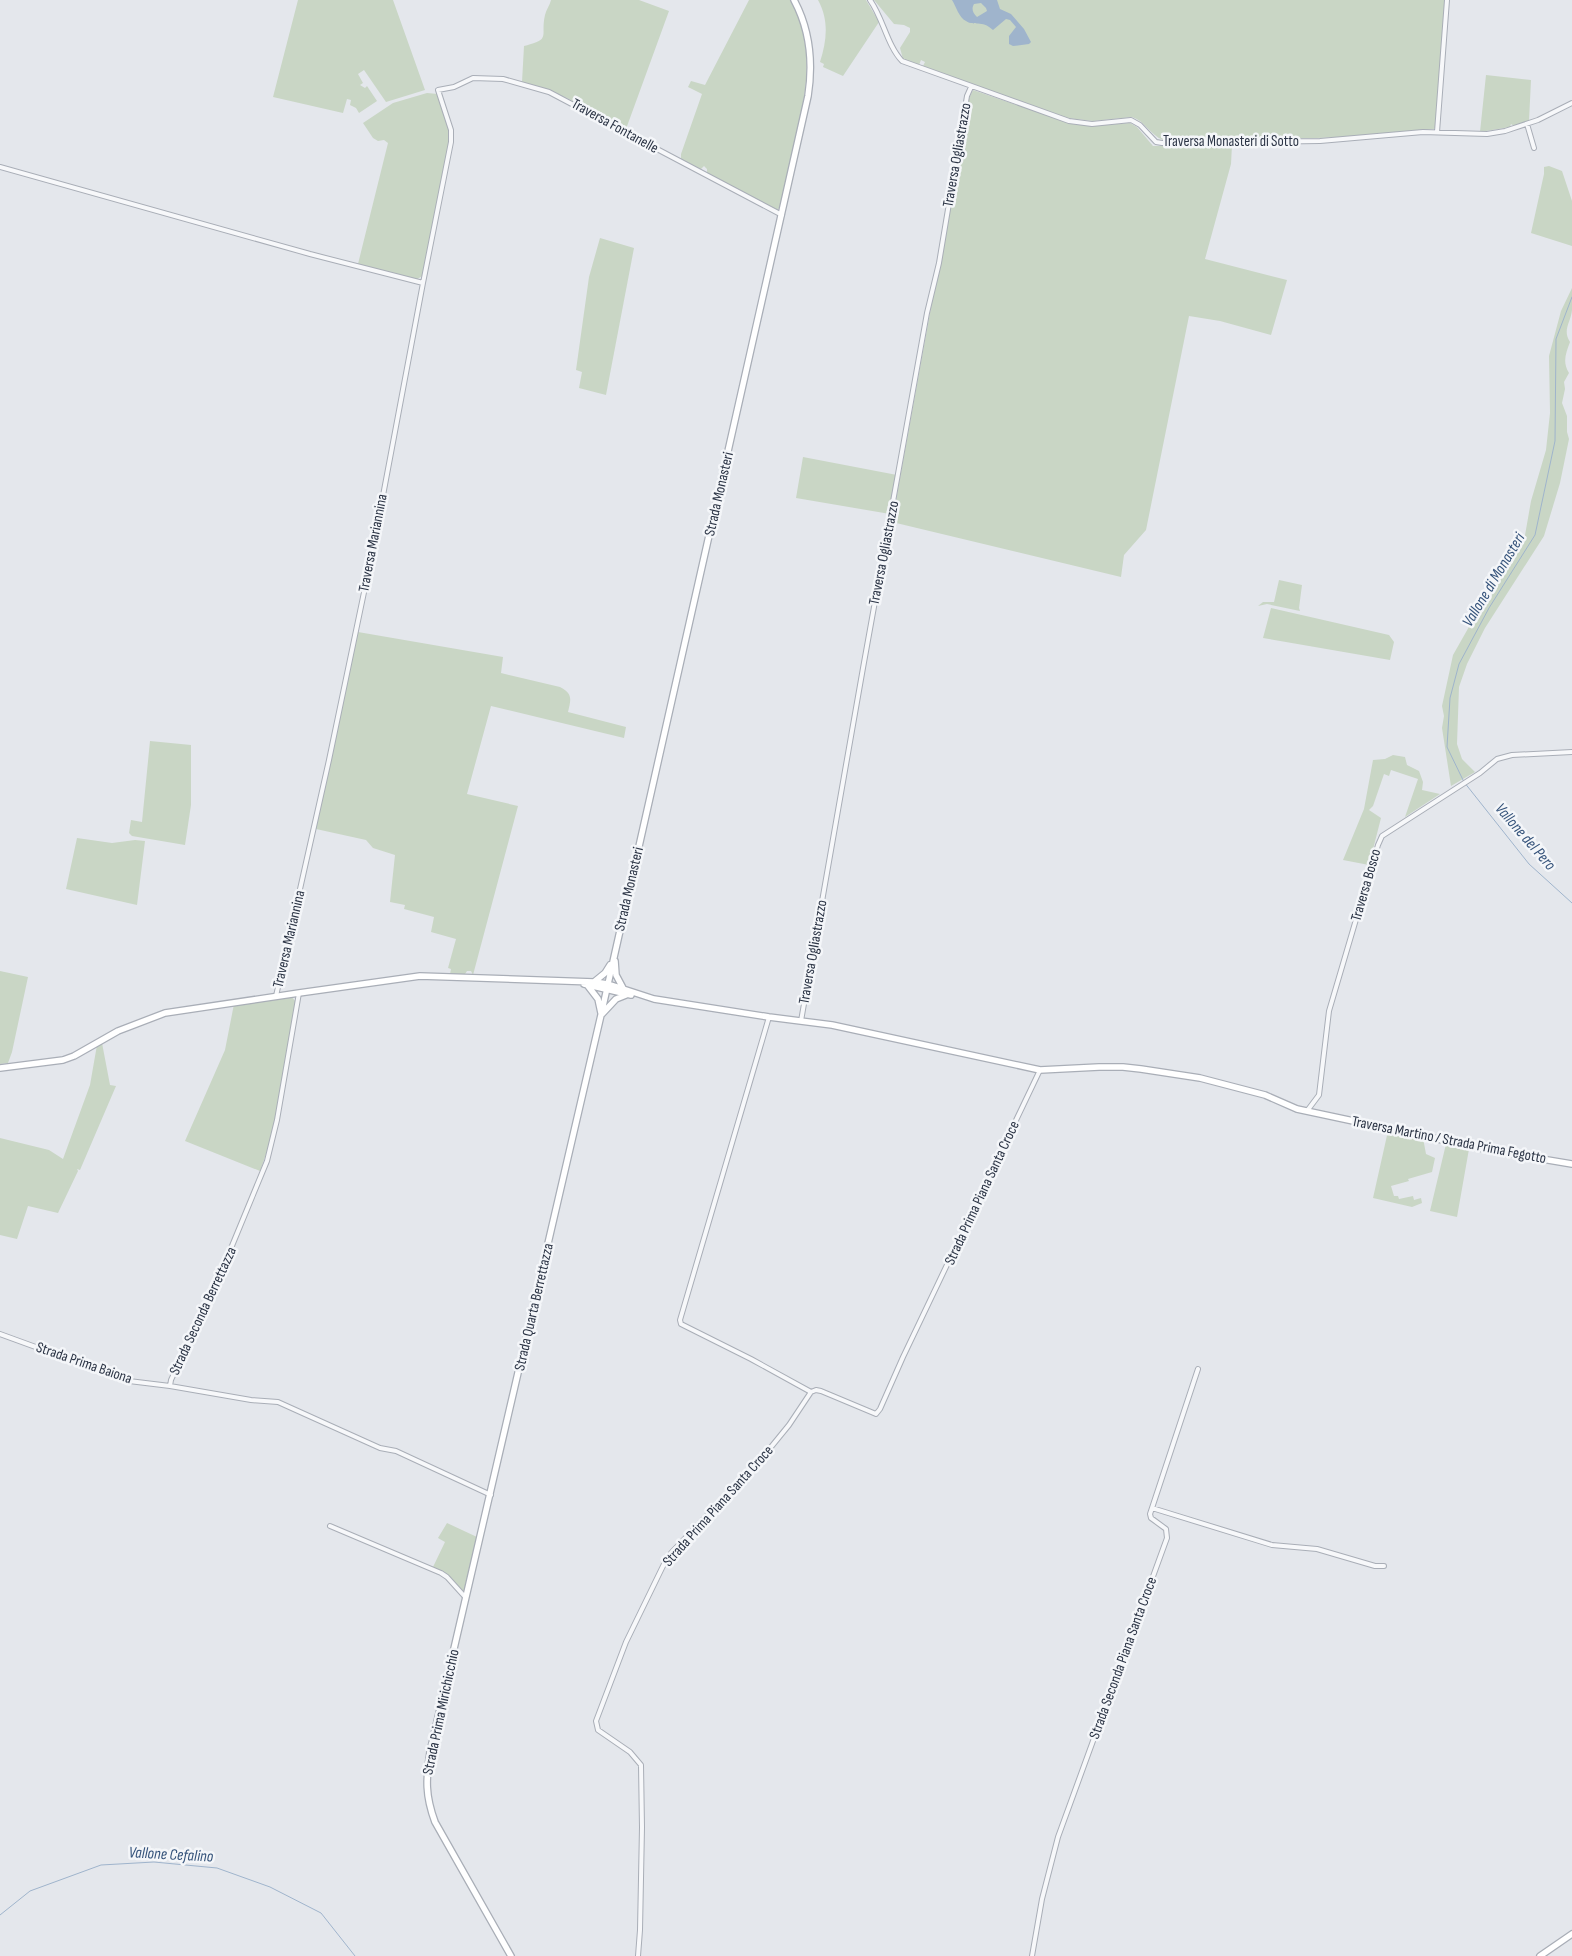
<svg xmlns="http://www.w3.org/2000/svg" width="1572" height="1956" font-family="'Sofia Sans Condensed',sans-serif">
	<style>
		.green { fill: #c9d6c5 }
		.water { fill: #9fb4cc; fill-rule: evenodd }
		.lines { fill: none; stroke-linecap: round; stroke-linejoin: round }
		.stream { stroke: #9fb4cc; stroke-width: 1 }
		.street-casing { stroke: #a9aeb7; stroke-width: 6 }
		.secondary-casing { stroke: #a9aeb7; stroke-width: 8 }
		.street { stroke: #f7f8fa; stroke-width: 4 }
		.secondary { stroke: #fff; stroke-width: 5.5 }
		.labels { text-anchor: middle; dominant-baseline: central; stroke-width: 5; stroke-linejoin: round; paint-order: stroke }
		.street-label { font-size: 15px; fill: #2b3445; stroke: #f4f6f9 }
		.water-label { font-size: 16px; font-style: italic; fill: #34527a; stroke: #f4f6f9 }
	</style>
	<rect width="100%" height="100%" fill="#e4e7ec"/>
	<!-- green -->
	<path class="green" d="M298,0h95l32,90 -39,12 -22,-32 -6,4 5,9 -3,2 5,3 2,-2 10,15 -18,12 -3,-5 -6,-3 1,-5 -4,-1 -4,14 -70,-16z
		M551,0h88l30,11 -43,118 -61,-32 -43,-15 2,-36c28,-7 16,-9 21,-31 1,-5 5,-10 6,-15z
		M749,0h41c30,54 13,106 0,161 -3,15 -5,35 -12,49l-71,-37v-4l-3,-3 -4,4 -19,-11v-5l21,-60 -14,-7 3,-6 14,4z
		M818,0h48l13,22 -36,54 -20,-9 1,-3 -4,-2c7,-22 9,-42 -2,-62z
		M874,0h571l-9,126 -2,3 -74,7 -43,2 -154,2c-13,-5 -18,-19 -31,-23l-39,4 -26,-3 -144,-52 2,-4 -4,-2 -2,5 -16,-6 -3,-11 10,-16v-4l-6,-3 -10,-1z
		M1486,75l45,5 -2,41 -15,5 -3,-2 -1,3 -30,5z
		M973,90l99,34 20,2 38,-3 7,4 16,19 79,-1 -1,19 -26,95 82,21 -16,55 -51,-14 -31,-5 -43,214 -22,25 -3,22 -229,-55 77,-424z
		M427,93l11,1 11,38v10l-27,134 -6,4 -58,-16 30,-121 -4,-3 -6,1 -5,-3 -10,-15 30,-20z
		M1549,166l13,5 10,30v45l-41,-13 13,-59v-7z
		M600,238l34,10 -28,147 -27,-7 3,-16 -6,-2 13,-93z
		M1572,288c0,7 0,15 0,22 -1,12 -10,20 -2,32 -4,11 -8,20 -1,31l-5,9 1,7 -3,14 5,13v16l2,7 -9,44 -16,53 -59,92 -18,36 -8,23 -2,57 5,15 13,13 -24,14 -9,-58 2,-12 -2,-10 8,-37 3,-14 21,-37 17,-21 11,-24 14,-18 8,-14 7,-40 15,-51 4,-37 -1,-57 12,-45z
		M803,457l94,18 -7,39 -94,-16z
		M1279,580l23,5 -3,23 1,3 -33,-7 -9,2 5,-4h11z
		M1271,608l118,27 5,7 -4,18 -127,-22z
		M358,632l145,25 -2,16 59,14c13,7 11,12 8,25l58,15 -2,11 -133,-32 -24,88 51,12 -45,169 -2,-4h-4l-2,3h-15l1,-5 -3,-1 8,-29 -25,-7 3,-15 -30,-8 1,-4 -15,-3 5,-47 -22,-7 -7,-8 -50,-11z
		M150,741l41,4v60l-6,40 -53,-9 -3,-3 2,-13 11,2z
		M1393,755l12,2 2,8 12,6 4,11 -1,8 18,4 -35,23 13,-38 -27,-9 -2,6 -5,-2 -11,32 -4,4 12,8 -12,47 -26,-5 21,-51 9,-49 12,-1z
		M77,838l35,5 23,-3 10,1 -8,64 -71,-16z
		M0,971l28,6 -16,75 -4,11 -8,1z
		M291,996l5,6c-10,56 -15,116 -36,169l-75,-30 40,-91 9,-46z
		M102,1043l8,42 6,1 -36,84 -3,-1 1,2 -20,42 -30,-7 -11,33 -17,-4v-97l49,12 14,9 27,-74 7,-40z
		M1388,1131l35,7 3,16 9,4 -3,14 -24,7 1,2 -18,5 3,10h4l1,3 14,-3 1,4 7,-2 1,5 -10,4 -39,-9z
		M1446,1144l23,5 -12,68 -27,-6z
		M447,1523l30,14 -13,54 -4,-1 -12,-15 -15,-8 12,-25 -7,-4z"/>
	<!-- water -->
	<path class="water" d="M952,0h45l3,9 11,5 13,15 7,13 -2,2 -16,2 -4,-2v-8l7,-9 -6,-7 -4,-1 -13,11c-12,-11 -18,-3 -27,-9 -7,-3 -10,-15 -14,-21zM981,3l5,5 1,3 -10,6c-4,-4 -6,-8 -3,-13z"/>
	<g class="lines">
		<!-- stream -->
		<path class="stream" d="M1572,297l-16,42 -1,102 -20,94 -46,73 -30,56 -9,34 -3,49 17,35 65,82 43,39
			M0,1915l30,-24 71,-26 53,-3 63,6 53,19 51,26 34,43"/>
		<defs>
			<path id="street" d="M870,0c13,18 17,45 32,61l167,60 23,3 39,-4 9,5 16,17 6,1 158,-2 103,-9 64,2 18,-3 33,-11 34,-17
				M1527,124l7,24
				M1437,132l10,-132
				M0,167l310,87 113,29
				M299,993l-22,127 -10,41 -45,109 -51,110 -1,6 81,14 27,2 102,46 16,3 95,44
				M276,996l53,-236 43,-206 51,-271 28,-141v-12l-13,-40 16,-3 19,-9 30,1 46,13 233,123
				M769,1017l-89,303 1,4 70,35 60,33
				M801,1021l62,-353 64,-355 12,-50 28,-167 4,-9
				M1307,1111l12,-16 10,-84 49,-166 4,-9 98,-63 17,-14 15,-4 60,-3
				M0,1334l129,47 41,5
				M1152,1508l120,37 45,4 58,17h9
				M330,1526l111,47 6,4 19,21
				M638,1956l2,-26 2,-103 -1,-62 -11,-13 -32,-22 -2,-9 30,-79 38,-78 7,-11 45,-47 20,-16 53,-65 22,-33 5,-2 5,1 55,23 4,-5 23,-52 137,-287
				M1032,1956l10,-57 16,-62 109,-299 -1,-9 -15,-11 -1,-4 48,-145"/>
			<path id="secondary" d="M615,961l1,14 8,15
				M594,982l11,-9 5,-8
				M584,984l47,11
				M588,986l10,13 3,14
				M602,1014l14,-15 10,-4
				M0,1068l63,-8 11,-4 44,-25 47,-18 134,-20 121,-17 174,6 14,2 46,15 115,18 63,8 208,45 59,-3h24l18,2 59,9 65,17 32,14 197,42 78,13
				M511,1956l-76,-134c-10,-27 -9,-43 -5,-70l171,-737 207,-919c5,-32 2,-66 -14,-96
				M1540,1956l32,-22"/>
		</defs>
		<!-- street casing -->
		<use href="#street" class="street-casing"/>
		<!-- secondary casing -->
		<use href="#secondary" class="secondary-casing"/>
		<!-- street -->
		<use href="#street" class="street"/>
		<!-- secondary -->
		<use href="#secondary" class="secondary"/>
	</g>
	<g class="labels">
		<!-- street labels -->
		<g class="street-label">
			<text transform="translate(615 126) rotate(29)">Traversa Fontanelle</text>
			<text x="1231" y="141">Traversa Monasteri di Sotto</text>
			<text transform="translate(957 155) rotate(-80)">Traversa Ogliastrazzo</text>
			<text transform="translate(719 494) rotate(-77)">Strada Monasteri</text>
			<text transform="translate(373 543) rotate(-79)">Traversa Mariannina</text>
			<text transform="translate(884 553) rotate(-79)">Traversa Ogliastrazzo</text>
			<text transform="translate(1366 885) rotate(-74)">Traversa Bosco</text>
			<text transform="translate(629 889) rotate(-77)">Strada Monasteri</text>
			<text transform="translate(289 939) rotate(-77)">Traversa Mariannina</text>
			<text transform="translate(813 952) rotate(-80)">Traversa Ogliastrazzo</text>
			<text transform="translate(1449 1140) rotate(11)">Traversa Martino / Strada Prima Fegotto</text>
			<text transform="translate(982 1193) rotate(-65)">Strada Prima Piana Santa Croce</text>
			<text transform="translate(534 1307) rotate(-77)">Strada Quarta Berrettazza</text>
			<text transform="translate(203 1311) rotate(-65)">Strada Seconda Berrettazza</text>
			<text transform="translate(84 1363) rotate(19)">Strada Prima Baiona</text>
			<text transform="translate(718 1506) rotate(-48)">Strada Prima Piana Santa Croce</text>
			<text transform="translate(1123 1658) rotate(-70)">Strada Seconda Piana Santa Croce</text>
			<text transform="translate(441 1712) rotate(-78)">Strada Prima Mirichicchio</text>
		</g>
		<!-- water labels -->
		<g class="water-label">
			<text transform="translate(1494 580) rotate(-59)">Vallone di Monasteri</text>
			<text transform="translate(1525 837) rotate(49)">Vallone del Pero</text>
			<text transform="translate(171 1855) rotate(3)">Vallone Cefalino</text>
		</g>
	</g>
</svg>
